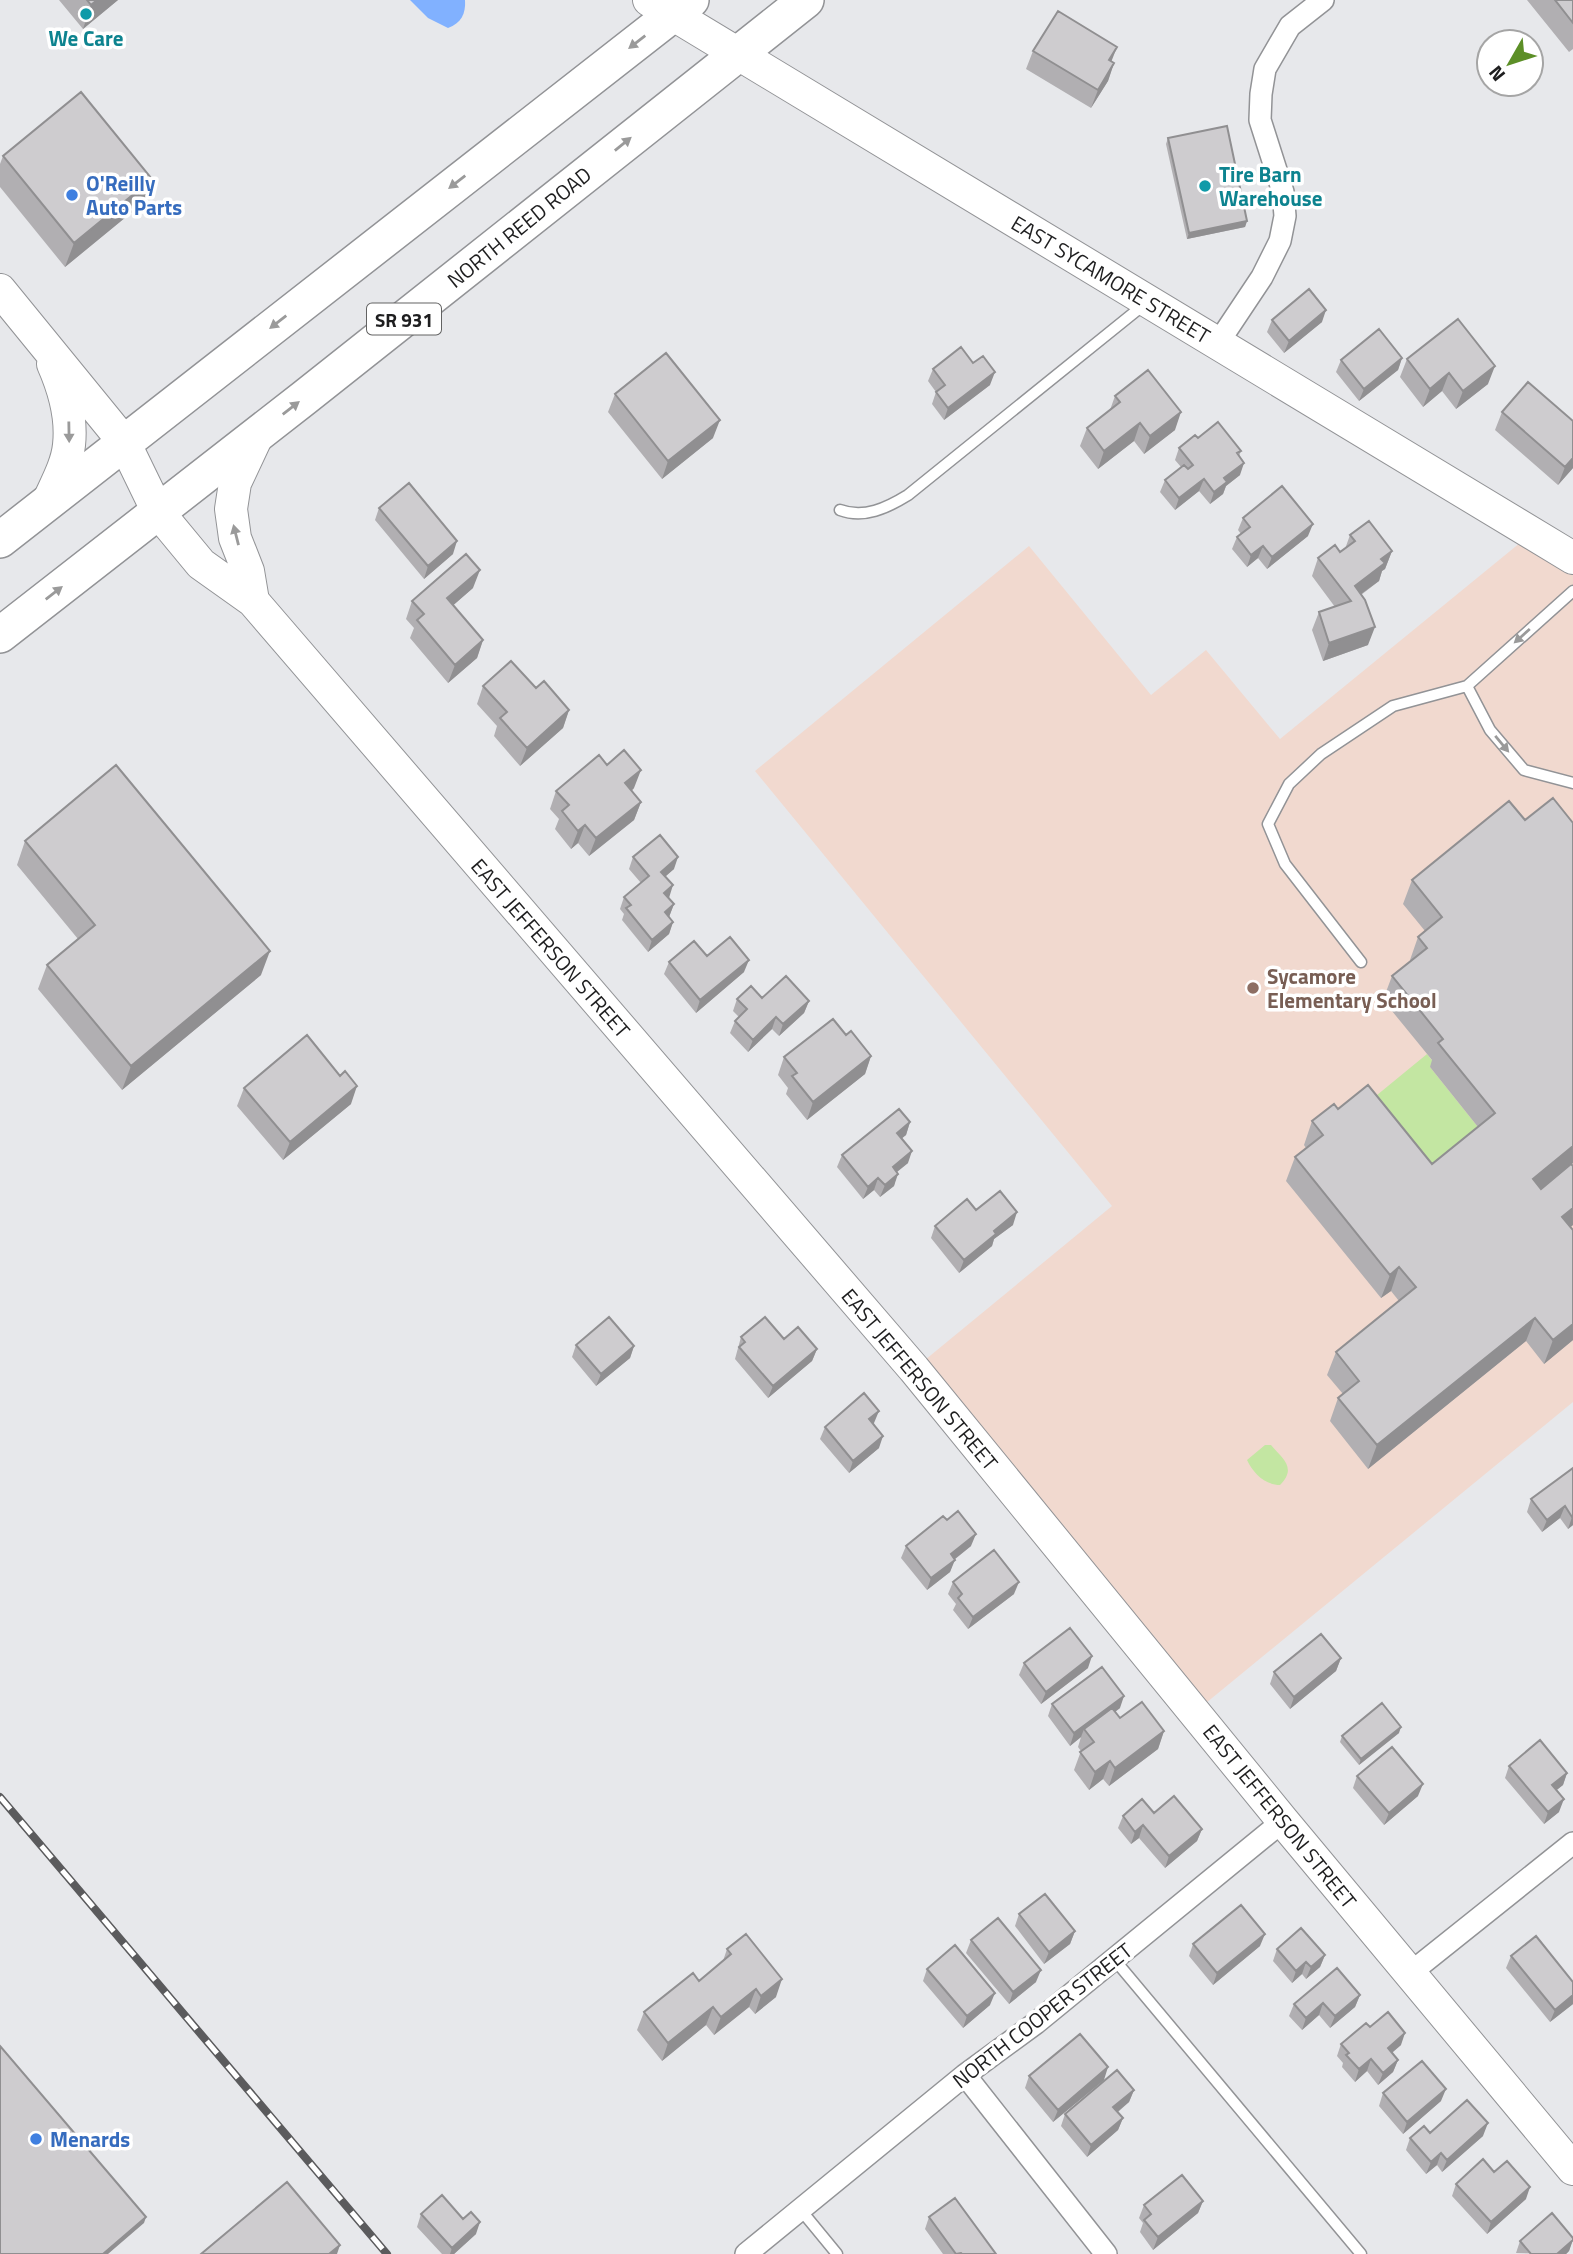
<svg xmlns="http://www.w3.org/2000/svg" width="1573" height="2254" font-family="'Titillium Web',sans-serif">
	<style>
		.education { fill: #f1d9cf }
		.green { fill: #c3e6a2 }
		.water { fill: #81b1ff }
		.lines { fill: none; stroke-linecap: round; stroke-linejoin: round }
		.lane-casing { stroke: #929396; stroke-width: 13 }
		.street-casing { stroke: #929396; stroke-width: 24 }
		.secondary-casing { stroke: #929396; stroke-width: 34 }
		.primary-casing { stroke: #929396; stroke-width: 38 }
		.lane { stroke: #fff; stroke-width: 10 }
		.street { stroke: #fff; stroke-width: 21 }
		.secondary { stroke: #fff; stroke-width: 32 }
		.primary { stroke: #fff; stroke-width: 35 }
		.rail-casing { stroke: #5b5b5d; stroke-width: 8 }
		.rail { stroke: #fff; stroke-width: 5; stroke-dasharray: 16; stroke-linecap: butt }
		.wall { fill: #b1afb2 }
		.shaded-wall { fill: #908f91 }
		.building { fill: #cecccf; stroke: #908f91; stroke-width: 2 }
		.oneway { fill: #9a9a9a }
		.culture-dot { fill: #0f9aa8; stroke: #fff; stroke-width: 2.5 }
		.shop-dot { fill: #3f7fe0; stroke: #fff; stroke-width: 2.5 }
		.education-dot { fill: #8d6e63; stroke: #fff; stroke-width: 2.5 }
		.labels { text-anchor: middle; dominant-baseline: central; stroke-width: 7; stroke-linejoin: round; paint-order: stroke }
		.shield { fill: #fff; stroke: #626262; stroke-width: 2 }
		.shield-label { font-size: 19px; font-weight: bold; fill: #1e1e1f }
		.culture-label { font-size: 21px; font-weight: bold; fill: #0d838f; stroke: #fff }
		.shop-label { font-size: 21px; font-weight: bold; fill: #366cbe; stroke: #fff; text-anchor: start }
		.street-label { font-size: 21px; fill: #1e1e1f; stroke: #fff }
		.education-label { font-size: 21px; font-weight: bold; fill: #785e54; stroke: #fff; text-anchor: start }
	</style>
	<rect width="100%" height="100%" fill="#e7e8eb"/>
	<!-- education -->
	<path class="education" d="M1532,533l41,25v844l-378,310 -281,-343 198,-163 -357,-435 274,-225 122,149 55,-45 74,89z"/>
	<!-- green -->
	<path class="green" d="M1427,1054l7,9 -4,4 56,70 -63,50 -63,-78z
		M1265,1445h6c12,14 26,23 9,40 -15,0 -27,-12 -33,-25z"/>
	<!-- water -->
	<path class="water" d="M410,0h55c1,14 -4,23 -17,28l-20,-10z"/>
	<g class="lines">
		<defs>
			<path id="lane" d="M840,510c24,9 47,-2 68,-15l238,-192
				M1467,686l23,44 34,40 49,13
				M1361,962l-76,-98 -17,-40 21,-40 32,-30 72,-48 74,-20 106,-95
				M1114,1959l247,295
				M800,2209l37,45"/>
			<path id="street" d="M1218,343l44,-66 18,-36 5,-25 -2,-24 -23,-72 1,-26 4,-25 25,-43 33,-26
				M1409,1974l164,-131
				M965,2075l141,179
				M746,2254l219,-179 71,-52 247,-202"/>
			<path id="secondary" d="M649,0l924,558
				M0,290l124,152 34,70 43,52 52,37 661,768 369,452 290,348
				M48,502c8,-18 19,-37 21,-57 3,-27 -5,-56 -16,-81
				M253,601l-5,-30 -13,-33 -4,-29 4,-26 23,-49"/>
			<path id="primary" d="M0,540l691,-540
				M0,635l304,-237 502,-398"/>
		</defs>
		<!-- lane casing -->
		<use href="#lane" class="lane-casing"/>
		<!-- street casing -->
		<use href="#street" class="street-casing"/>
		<!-- secondary casing -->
		<use href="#secondary" class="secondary-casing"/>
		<!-- primary casing -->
		<use href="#primary" class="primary-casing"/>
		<!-- lane -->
		<use href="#lane" class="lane"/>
		<!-- street -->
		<use href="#street" class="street"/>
		<!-- secondary -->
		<use href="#secondary" class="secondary"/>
		<!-- primary -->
		<use href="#primary" class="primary"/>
		<defs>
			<path id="rail" d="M0,1797l387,457"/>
		</defs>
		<!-- rail casing -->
		<use href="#rail" class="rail-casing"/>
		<!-- rail -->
		<use href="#rail" class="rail"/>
	</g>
	<!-- wall -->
	<path class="wall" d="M59,0h59l-35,29z
		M1527,0h46v49l-4,3z
		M1033,51l78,10 3,2 -6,18 -17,27 -65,-39z
		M1168,138l79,83 -2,6 -58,12 -21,-95z
		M3,156l149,23 -9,24 -78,64 -65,-80v-23z
		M1272,320l50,2 -38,31 -17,-21z
		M1402,358l-4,12 -39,31 -23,-29 5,-12z
		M1407,359l81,25 -32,25 -14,-18 -19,16 -23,-30z
		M933,369l57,16 -46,35 -12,-16 4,-12 -8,-11z
		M615,394l98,44 -51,41 -54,-67z
		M1115,396l60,34 -31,24 -10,-13 -36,28 -18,-23 7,-18 23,-18z
		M1502,412l71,9v47l-15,17 -63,-55z
		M1198,438l43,13 -2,5 1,19 -14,11 -3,8 -13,10 -11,-13 -24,19 -15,-18 5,-12 16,-13 -6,-7 4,-12z
		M379,508l74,46 -29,25 -49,-59z
		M1243,518l65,18 -41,33 -9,-11 -11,9 -15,-18 5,-12 4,-3 -3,-4z
		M1350,535l42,16 -7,18 -3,2 -3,10 -18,14 7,50 -45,16 -11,-31 7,-18 16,-5 -23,-31 6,-18 22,-6 5,-3z
		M473,588l-20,17 30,35 -6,18 -29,25 -38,-45 4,-10 -8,-9 6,-18z
		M483,686l53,2 33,22 -6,18 -43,38 -26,-30 3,-10 -20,-22z
		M607,765l27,23 -2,3 9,11 -7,18 -45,36 -11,-13 -7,6 -16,-20 4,-10 -9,-10 6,-18z
		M1525,820l48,3v340l-25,20 25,-17v59l-3,2 3,3v110l-29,24 -18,-23 -158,128 -38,-48 8,-23 5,-4 -16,-19 9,-23 63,-51 -8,-10 -10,7 -95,-117 9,-24 11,-9 -2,-3 8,-24 26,-12 94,55 46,-37 -48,-60 2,-7 -49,-60 9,-24 19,-15 -1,-1 8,-23 7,-6 -22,-27 9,-24z
		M25,841l236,134 -139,115 -84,-101 9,-24 31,-26 -61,-74z
		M633,857l41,12 -9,7 3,22 6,6 -5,13 4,5 -4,12 -21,18 -26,-32 2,-6 -4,-5 4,-12 17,-14 -12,-14z
		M707,956l37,16 -48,41 -32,-39 5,-12z
		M762,998l47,3 -5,12 -25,23 -7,-7 -24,23 -18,-19 5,-12 4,-4 -6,-6 4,-12z
		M846,1035l25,21 -6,18 -58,46 -21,-26 2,-6 -10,-13 6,-18z
		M244,1088l107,16 -68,56 -46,-54z
		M910,1122l-4,13 -5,3 7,25 -11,9 -3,14 -14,11 -6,-7 -11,9 -26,-32 5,-12z
		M976,1210l37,15 -19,14 -2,7 -33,27 -28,-35 4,-12z
		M741,1337l76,12 -5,12 -44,37 -33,-39z
		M576,1345l58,1 -4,12 -34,28 -24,-29z
		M874,1423l5,25 -30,25 -29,-34 5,-12z
		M1573,1468v57l-5,4 -8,-11 -18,14 -15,-20 4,-13z
		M947,1520l24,26 -17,14 -4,12 -23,18 -26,-32 5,-12z
		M953,1582l61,12 -46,35 -15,-19 3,-6 -8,-10z
		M1341,1658l-5,13 -46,38 -20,-25 4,-12z
		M1024,1663l64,5 -47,36 -22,-29z
		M1052,1704l68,4 -5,4 5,6 44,13 -6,18 -49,37 -6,-7 -14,11 -15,-20 7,-19 -3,-4 3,-10 -11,9 -22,-30z
		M1399,1733l-40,32 -19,-23 2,-6z
		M1509,1766l58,7 -4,12 -7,5 3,22 -15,12 -39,-46z
		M1357,1776l61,20 -34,29 -31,-37z
		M1154,1813l48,16 -5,12 -32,27 -26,-30 -8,6 -13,-16 5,-12z
		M1019,1914l56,17 -5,13 -26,20 -29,-38z
		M971,1940l65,42 -27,22 -43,-51z
		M1193,1944l67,2 -47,39 -24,-29z
		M727,1949l49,48 -21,17 -6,-7 -35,28 -8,-10 -44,36 -25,-31 7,-18 55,-31 24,-20z
		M1277,1949l48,6 -5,12 -14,12 -4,-5 -10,9 -19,-22z
		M1511,1956l62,26v22l-23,18 -44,-54z
		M927,1969l63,36 -27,23 -40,-47z
		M1360,1995l-5,12 -25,21 -11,-13 -17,15 -13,-14 5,-12z
		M1370,2027l31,18 -9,8 6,7 -5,12 -15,13 -11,-14 -12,11 -13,-15 1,-4 -6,-7 4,-12z
		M1029,2076l75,4 -51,42 -28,-34z
		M1134,2090l-5,12 -11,10 5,6 -5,12 -31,27 -26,-31 4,-12z
		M1383,2093l58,8 -38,33 -24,-28z
		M1430,2133l53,3 -41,36 -5,-7 -11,9 -20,-24 4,-12z
		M1494,2172l32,27 -39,35 -35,-38 4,-12z
		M1203,2201l-5,12 -45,37 -13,-18 3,-9 -4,-5 5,-13z
		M421,2214l55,20 -22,20h-12l-25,-27z
		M929,2217l67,37h-53l-18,-25z
		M1573,2238l-4,13 -3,3 -50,-1 4,-12z"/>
	<!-- shaded-wall -->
	<path class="shaded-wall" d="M97,0h21l-35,29 8,-24z
		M1117,47l-7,18 -1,-5z
		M1114,63l-6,18 -17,27 7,-18z
		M152,179l-9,24 -78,64 9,-24z
		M1247,221l-2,6 -58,12 2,-6z
		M1326,310l-4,12 -38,31 5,-12z
		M1402,358l-4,12 -39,31 5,-12z
		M1495,366l-7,18 -32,25 7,-18z
		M995,372l-5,13 -46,35 4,-12z
		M1449,373l-7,18 -19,16 7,-18z
		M1181,412l-6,18 -31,24 6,-18z
		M720,420l-7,18 -51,41 6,-18z
		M1140,423l-6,18 -36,28 6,-18z
		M1573,458v10l-15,17 7,-18z
		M1244,463l-4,12 -14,11 -3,8 -13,10 4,-12 10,-14z
		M1204,479l-5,12 -24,19 4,-12z
		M1313,524l-5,12 -41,33 5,-12z
		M457,541l-4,13 -29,25 4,-13z
		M1263,546l-5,12 -11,9 4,-12z
		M1392,551l-7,18 -3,2 -3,10 -29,21 5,-16 26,-27z
		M480,570l-7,18 -32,28 6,-18z
		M1375,627l-7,18 -45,16 6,-18z
		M483,640l-6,18 -29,25 7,-18z
		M569,710l-6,18 -43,38 7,-18z
		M641,770l-7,18 -15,13 6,-18z
		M641,802l-7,18 -45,36 7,-18z
		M585,825l-7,18 -7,6 7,-18z
		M678,857l-4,12 -17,15 4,-12z
		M673,885l-4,13 -5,-5z
		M674,904l-5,13 -9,7 5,-12z
		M673,922l-4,12 -21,18 4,-12z
		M270,951l-9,24 -139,115 9,-24z
		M749,960l-5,12 -48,41 4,-13z
		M809,1001l-5,12 -25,23 4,-12z
		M776,1017l-4,12 -24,23 5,-12z
		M871,1056l-6,18 -58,46 6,-18z
		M357,1086l-6,18 -68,56 7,-18z
		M910,1122l-4,13 -13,11 4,-13z
		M1573,1146v17l-49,39 9,-23z
		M912,1151l-4,12 -20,16 5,-12z
		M898,1174l-4,12 -14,11 5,-12z
		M878,1178l-4,12 -11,9 5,-12z
		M1573,1208v17l-19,16 8,-24z
		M1017,1212l-4,13 -19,14 -2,7 -33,27 5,-13 30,-29z
		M1399,1267l-8,24 -10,7 9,-23z
		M1535,1318l-9,23 -158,128 9,-24z
		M1573,1324v16l-29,24 9,-24z
		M634,1346l-4,12 -34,28 5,-12z
		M817,1349l-5,12 -44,37 5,-12z
		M879,1411l-5,12 -9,8 4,-12z
		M883,1436l-4,12 -30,25 4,-12z
		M1565,1506l-5,12 -18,14 5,-12z
		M1573,1516v9l-5,4 4,-12z
		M976,1534l-5,12 -25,20 5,-12z
		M955,1560l-5,12 -23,18 4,-12z
		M1019,1582l-5,12 -46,35 5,-12z
		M1092,1656l-4,12 -47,36 5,-12z
		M1341,1658l-5,13 -46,38 4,-12z
		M1124,1696l-4,12 -33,25 -3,-4 -3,8 -11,9 4,-13z
		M1401,1727l-2,6 -40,32 2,-6z
		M1164,1731l-6,18 -49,37 6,-18z
		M1110,1761l-7,18 -14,11 6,-18z
		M1567,1773l-4,12 -15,12 4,-12z
		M1423,1784l-5,12 -34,29 5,-12z
		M1564,1799l-5,13 -15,12 4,-12z
		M1143,1825l-4,13 -8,6 4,-12z
		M1202,1829l-5,12 -32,27 4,-12z
		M1075,1931l-5,13 -26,20 5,-12z
		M1265,1934l-5,12 -47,39 4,-12z
		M1325,1955l-5,12 -14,12 5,-12z
		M1306,1962l-4,12 -10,9 4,-12z
		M1041,1970l-5,12 -27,22 4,-12z
		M782,1979l-6,18 -21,17 6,-18z
		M756,1989l-7,18 -35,28 7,-18z
		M995,1993l-5,12 -27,23 4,-12z
		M1360,1995l-5,12 -25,21 5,-12z
		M1573,1995v9l-23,18 5,-12z
		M1323,2003l-4,12 -17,15 4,-12z
		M713,2007l-7,18 -44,36 6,-18z
		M1405,2033l-4,12 -18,15 5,-12z
		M1371,2059l-4,12 -12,11 4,-13z
		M1398,2060l-5,12 -15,13 5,-12z
		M1108,2067l-4,13 -51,42 5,-12z
		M1446,2089l-5,12 -38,33 4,-12z
		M1134,2090l-5,12 -20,17 4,-12z
		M1123,2118l-5,12 -31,27 4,-12z
		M1488,2123l-5,13 -41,36 5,-12z
		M1441,2153l-4,12 -11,9 5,-12z
		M1530,2187l-4,12 -39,35 4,-12z
		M1203,2201l-5,12 -45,37 5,-13z
		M146,2217l-2,6 -36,31h-5z
		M480,2222l-4,12 -22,20h-4l2,-6z
		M1573,2240l-4,11 -3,3h-9z
		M340,2245l-3,9h-8z"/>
	<!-- building -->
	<path class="building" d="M87,0h10l-6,5z
		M1555,0h18v23z
		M1058,11l59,36 -8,13 5,3 -16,27 -65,-39z
		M81,92l71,87 -78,64 -71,-87z
		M1227,126l20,95 -58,12 -21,-95z
		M1309,289l17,21 -37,31 -17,-21z
		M1458,319l37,47 -32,25 -14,-18 -19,16 -23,-30z
		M1379,329l23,29 -38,31 -23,-29z
		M961,347l12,16 10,-7 12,16 -47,36 -12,-16 9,-7 -12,-16z
		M666,353l54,67 -52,41 -53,-67z
		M1148,370l33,42 -31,24 -10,-13 -36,28 -17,-23 33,-26 -5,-6z
		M1528,382l45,39v37l-8,9 -63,-55z
		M1218,422l23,29 -4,2 7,10 -20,15 3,4 -13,10 -10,-13 -25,19 -14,-18 19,-15 4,4 5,-4 -14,-17 16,-13 3,3z
		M409,483l48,58 -29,25 -49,-58z
		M1282,486l31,38 -41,33 -9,-11 -12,9 -14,-18 13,-10 -7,-9z
		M1369,521l23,30 -11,8 4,4 -30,23 10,14 10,27 -46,16 -10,-31 32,-11 -33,-43 17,-13 5,7 15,-11 -5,-6z
		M466,554l14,16 -33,28 36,42 -28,25 -38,-45 7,-6 -12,-13z
		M511,661l25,27 8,-7 25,29 -42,38 -27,-30 7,-6 -24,-26z
		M624,750l17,20 -16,13 16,19 -45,36 -11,-13 -7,6 -16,-20 7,-6 -13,-14 43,-36 8,10z
		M116,765l154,186 -139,115 -84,-101 48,-40 -70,-84z
		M1553,798l20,25v323l-40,33 8,10 30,-25 2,2v42l-11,9 11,13v94l-20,16 -18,-22 -158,127 -39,-47 21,-17 -23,-29 80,-65 -17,-20 -9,8 -95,-118 28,-22 -11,-14 22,-17 4,5 30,-24 64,79 63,-51 -57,-70 5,-4 -51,-63 35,-28 -9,-11 24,-20 -30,-37 97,-79 16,19z
		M660,835l18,22 -17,15 12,13 -9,8 10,11 -9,8 8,10 -21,18 -26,-32 5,-3 -7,-8 25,-21 -16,-19z
		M730,937l19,23 -49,40 -31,-38 25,-21 13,15z
		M786,976l23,25 -26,23 -7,-7 -23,23 -18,-19 12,-12 -10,-10 14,-13 11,12z
		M833,1019l13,16 5,-4 20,25 -58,46 -21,-26 5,-3 -13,-16z
		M307,1035l33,41 5,-5 12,15 -67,56 -46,-54z
		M899,1109l11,13 -13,11 15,18 -19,16 5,7 -13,11 -7,-7 -10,9 -26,-32z
		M1000,1191l17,21 -23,19 2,3 -32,26 -29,-34 32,-27 9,11z
		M609,1317l25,29 -33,28 -25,-29z
		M765,1317l19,22 14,-12 19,22 -44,37 -34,-39 6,-5 -4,-5z
		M864,1393l15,18 -10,8 14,17 -30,25 -28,-34z
		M1573,1468v48l-1,1 -7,-11 -18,14 -16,-21z
		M958,1511l18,23 -25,20 4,6 -24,18 -25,-32 37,-30 4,4z
		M994,1550l25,32 -46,35 -15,-19 4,-4 -9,-12z
		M1070,1628l22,28 -46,36 -22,-29z
		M1321,1634l20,24 -47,39 -20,-25z
		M1102,1667l22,29 -50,37 -22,-29z
		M1142,1702l22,29 -49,37 -5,-7 -15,11 -15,-20 14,-10 -10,-13 28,-21 8,10z
		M1382,1703l19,24 -40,32 -19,-23z
		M1540,1740l27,33 -15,12 12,14 -16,13 -39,-46z
		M1392,1747l31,37 -34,29 -32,-37z
		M1174,1796l28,33 -33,27 -26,-31 -8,7 -12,-16 19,-17 12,14z
		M1045,1894l30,37 -26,21 -30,-38z
		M1241,1905l24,29 -48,39 -24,-29z
		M998,1918l43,52 -28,22 -42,-52z
		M1301,1928l24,27 -14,12 -5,-5 -10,9 -19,-22z
		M746,1934l36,45 -21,17 -5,-7 -35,28 -8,-10 -45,36 -24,-31 49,-39 6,8 32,-27 -4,-5z
		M1536,1936l37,46v13l-18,15 -44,-54z
		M955,1945l40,48 -28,23 -40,-47z
		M1337,1968l23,27 -25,21 -12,-13 -17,15 -12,-14z
		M1388,2012l17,21 -17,15 10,12 -15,13 -12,-14 -12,10 -13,-14 3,-2 -8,-9 25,-21 4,4z
		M1080,2034l28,33 -50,43 -29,-34z
		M0,2046l146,171 -43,37h-103z
		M1422,2061l24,28 -39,33 -24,-29z
		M1117,2070l17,20 -21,17 10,11 -32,27 -26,-31z
		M1467,2100l21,23 -41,37 -6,-7 -10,9 -21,-24 14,-12 6,7z
		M1483,2159l11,13 13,-11 23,26 -39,35 -35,-38z
		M1182,2175l21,26 -45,36 -14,-17 7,-6 -7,-9z
		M287,2182l53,63 -11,9h-128z
		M442,2195l21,24 8,-7 9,10 -28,26 -31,-34z
		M955,2198l41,56h-34l-1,-1 -5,1 -27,-37z
		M1552,2213l21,25v2l-16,14h-26l-11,-13z"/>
	<!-- one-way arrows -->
	<defs><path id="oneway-solid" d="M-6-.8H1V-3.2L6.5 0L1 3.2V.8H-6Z" transform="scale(1.75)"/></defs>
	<g class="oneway">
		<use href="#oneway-solid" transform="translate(637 42) rotate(142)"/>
		<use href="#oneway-solid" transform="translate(623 144) rotate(-39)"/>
		<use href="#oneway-solid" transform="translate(457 182) rotate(142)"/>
		<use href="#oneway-solid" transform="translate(278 322) rotate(142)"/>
		<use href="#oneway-solid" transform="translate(291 408) rotate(-38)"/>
		<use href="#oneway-solid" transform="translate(69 432) rotate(89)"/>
		<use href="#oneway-solid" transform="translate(236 535) rotate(-104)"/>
		<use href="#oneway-solid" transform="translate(54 593) rotate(-38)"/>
		<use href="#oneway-solid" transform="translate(1522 636) rotate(138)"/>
		<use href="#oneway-solid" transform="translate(1502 744) rotate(50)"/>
	</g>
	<!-- markers -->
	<g class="culture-dot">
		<circle cx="86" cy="14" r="7"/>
		<circle cx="1205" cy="186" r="7"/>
	</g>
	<g class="shop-dot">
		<circle cx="72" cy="195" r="7"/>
		<circle cx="36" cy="2139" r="7"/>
	</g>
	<circle class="education-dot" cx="1253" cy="988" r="7"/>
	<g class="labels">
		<!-- shield labels -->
		<rect class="shield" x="367" y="303.5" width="74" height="31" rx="5"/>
		<g class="shield-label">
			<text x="404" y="319">SR 931</text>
		</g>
		<!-- culture labels -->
		<g class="culture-label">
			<text x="86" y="38">We Care</text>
			<text x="1219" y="174" text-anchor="start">Tire Barn<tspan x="1219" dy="24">Warehouse</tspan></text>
		</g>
		<!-- shop labels -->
		<g class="shop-label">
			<text x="86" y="183">O'Reilly<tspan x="86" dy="24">Auto Parts</tspan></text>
			<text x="50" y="2139">Menards</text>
		</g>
		<!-- street labels -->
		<g class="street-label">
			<text transform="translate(519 227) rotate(-39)">NORTH REED ROAD</text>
			<text transform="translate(1111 279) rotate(31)">EAST SYCAMORE STREET</text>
			<text transform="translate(551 948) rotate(49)">EAST JEFFERSON STREET</text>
			<text transform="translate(920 1379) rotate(50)">EAST JEFFERSON STREET</text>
			<text transform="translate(1280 1816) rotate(51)">EAST JEFFERSON STREET</text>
			<text transform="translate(1042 2015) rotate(-38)">NORTH COOPER STREET</text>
		</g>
		<!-- education labels -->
		<g class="education-label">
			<text x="1267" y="976">Sycamore<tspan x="1267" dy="24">Elementary School</tspan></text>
		</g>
	</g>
	<!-- north arrow -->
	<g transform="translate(1510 63) rotate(231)"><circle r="33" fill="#ffffff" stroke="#a5a5a5" stroke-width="2"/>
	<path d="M0-5L12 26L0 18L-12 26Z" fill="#5c8f27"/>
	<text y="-10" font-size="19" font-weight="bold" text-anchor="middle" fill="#1e1e1f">N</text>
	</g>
</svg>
